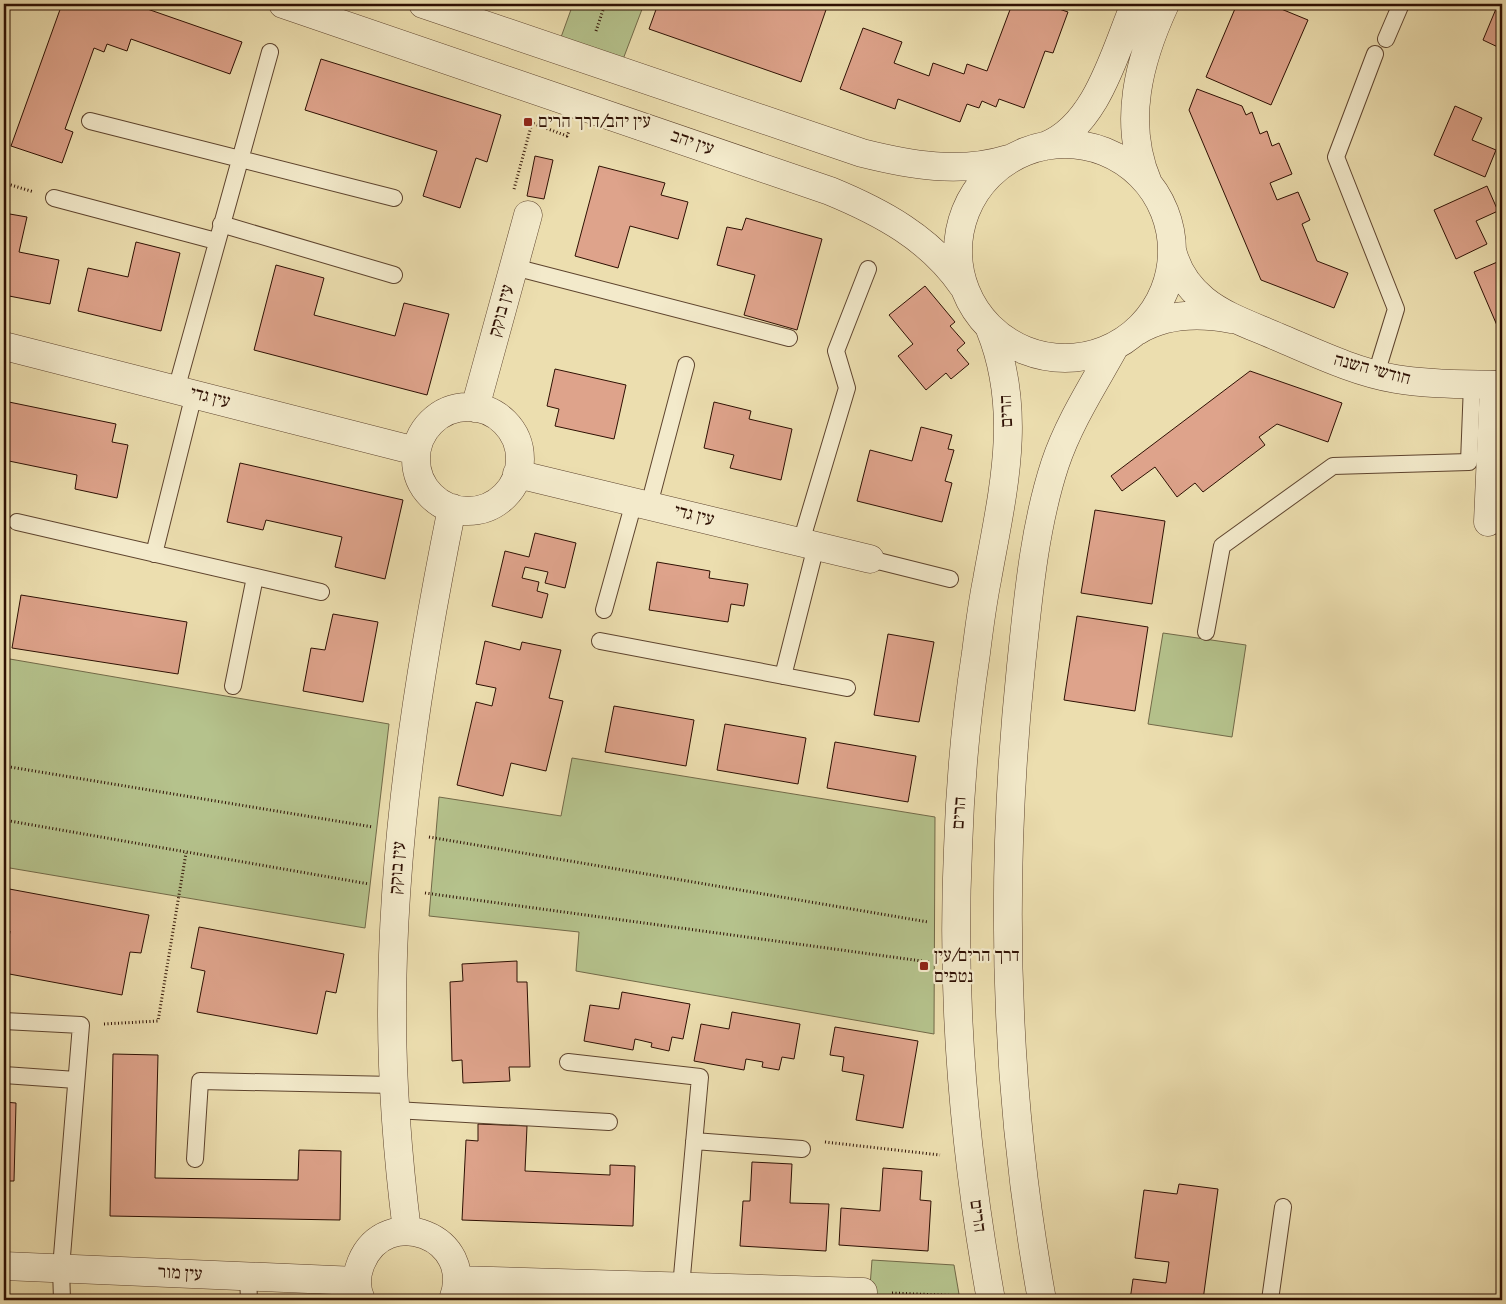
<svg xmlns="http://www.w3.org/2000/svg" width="1506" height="1304" font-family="'IM FELL English','Frank Ruhl Libre',serif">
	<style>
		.green { fill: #b5c28c; stroke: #726948 }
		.building { fill: #dea38b; stroke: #2e1003 }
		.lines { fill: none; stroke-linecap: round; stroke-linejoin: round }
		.service-casing { stroke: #5e442e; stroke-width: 18 }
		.minor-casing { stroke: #5e442e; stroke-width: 29 }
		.tertiary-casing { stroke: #5e442e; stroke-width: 29 }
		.path { stroke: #2e1003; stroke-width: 3; stroke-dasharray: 1 2.5; stroke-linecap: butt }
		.service { stroke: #f3eacb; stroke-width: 16 }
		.minor { stroke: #f3eacb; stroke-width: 28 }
		.tertiary { stroke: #f3eacb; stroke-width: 28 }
		.poi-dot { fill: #8f2418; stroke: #f3eacb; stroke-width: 2 }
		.labels { text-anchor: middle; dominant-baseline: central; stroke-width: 4.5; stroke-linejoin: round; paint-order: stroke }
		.poi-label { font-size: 18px; fill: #2e1003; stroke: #f3eacb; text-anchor: start }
		.street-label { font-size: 18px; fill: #2e1003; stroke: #f3eacb }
	</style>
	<rect width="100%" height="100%" fill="#ecdeaf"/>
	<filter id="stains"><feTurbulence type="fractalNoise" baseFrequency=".004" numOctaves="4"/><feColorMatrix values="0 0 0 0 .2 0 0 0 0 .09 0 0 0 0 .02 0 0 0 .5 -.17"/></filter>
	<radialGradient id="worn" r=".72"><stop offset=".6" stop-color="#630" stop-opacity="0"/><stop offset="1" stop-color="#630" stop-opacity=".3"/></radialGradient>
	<!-- green -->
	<path class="green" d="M573,4h71l-22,58 -62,-22z
		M1163,633l83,12 -14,92 -84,-13z
		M4,658l385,66 -24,204 -361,-61z
		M572,758l363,59 -1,217 -358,-63 3,-39 -150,-16 10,-119 122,19z
		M872,1260l82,5 6,35h-91z"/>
	<!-- building -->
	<path class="building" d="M62,4h71l109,38 -12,32 -99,-35 -4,12 -20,-7 -3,8 -10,-4 -29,81 8,3 -11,31 -51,-17z
		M658,4h170l-27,78 -152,-53z
		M1000,4h44l24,8 -15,41 -8,-2 -21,57 -25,-9 -3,8 -14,-6 -3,7 -12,-4 -7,18 -62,-23 -3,10 -55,-20 23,-61 39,14 -8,21 35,13 4,-13 31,11 3,-10 20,7 24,-64z
		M1237,4h32l39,16 -37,85 -65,-28z
		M1498,4h4v45l-19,-9z
		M321,59l180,56 -14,47 -11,-4 -16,50 -37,-12 14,-45 -132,-41z
		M1197,89l45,17 4,9 6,-3 8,22 7,-3 5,15 7,-3 13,31 -22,9 7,17 21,-8 12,28 -8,4 15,37 31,12 -14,35 -73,-28 -72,-170z
		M1455,106l27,12 -10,22 24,10 -11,27 -51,-22z
		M535,156l18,4 -9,39 -17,-3z
		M599,166l66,17 -4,12 27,7 -10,37 -48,-13 -12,42 -43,-12z
		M1487,186l11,25 -22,10 11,23 -31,15 -22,-49z
		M4,213l23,4 -8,35 40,8 -9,44 -46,-9z
		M746,218l76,21 -25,91 -53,-15 11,-40 -38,-10 10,-38 15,3z
		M136,242l44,11 -19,78 -83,-20 10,-43 40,9z
		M1502,260v77l-28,-65z
		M276,265l48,13 -10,37 81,21 9,-33 45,11 -22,81 -173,-45z
		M925,286l30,36 -5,4 15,17 -8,7 12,14 -18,15 -5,-6 -20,17 -28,-34 15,-12 -24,-29z
		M555,369l71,16 -12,54 -59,-13 4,-17 -12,-3z
		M1250,371l92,32 -14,39 -51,-18 -18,13 6,8 -62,47 -8,-9 -18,14 -22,-30 -33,24 -11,-15z
		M4,401l112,23 -4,18 16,3 -11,53 -42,-9 2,-14 -73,-15z
		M714,402l37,9 -2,8 43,10 -11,51 -51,-12 4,-13 -30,-7z
		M921,427l31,8 -4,14 6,1 -9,31 7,2 -10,39 -85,-21 13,-51 42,11z
		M240,463l163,37 -18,79 -50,-12 7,-30 -76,-17 -3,10 -36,-8z
		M1095,510l70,11 -13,83 -71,-11z
		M535,533l41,10 -11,45 -20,-5 3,-11 -23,-5 -3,11 17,4 -2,9 11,3 -6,24 -50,-12 13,-55 24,6z
		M657,562l53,9 -1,7 39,6 -4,22 -13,-2 -3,18 -79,-12z
		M21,595l166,27 -9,52 -166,-26z
		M333,614l45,8 -15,80 -60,-11 8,-43 14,2z
		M1077,616l71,11 -13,84 -71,-11z
		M888,634l46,8 -15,80 -45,-7z
		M485,641l35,9 2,-8 39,8 -12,48 14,3 -17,70 -35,-8 -8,33 -46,-11 19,-83 16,4 4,-18 -20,-4z
		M614,706l80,14 -8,46 -81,-14z
		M725,724l81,14 -8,46 -81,-14z
		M835,742l81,14 -8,46 -81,-14z
		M4,888l145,27 -8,38 -11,-1 -8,43 -118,-22 6,-42 -6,-1z
		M199,927l145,27 -8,39 -10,-2 -9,43 -120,-22 8,-41 -14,-3z
		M517,961v21h10l3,85h-21l1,14 -47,2 -1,-23 -10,1 -2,-79 13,-1 -1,-17z
		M622,992l68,12 -7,35 -11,-2 -3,14 -18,-4 1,-4 -17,-4 -2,11 -49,-9 6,-36 29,4z
		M732,1012l68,12 -6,35 -12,-2 -3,13 -17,-3 1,-5 -17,-3 -2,11 -50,-9 7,-37 28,5z
		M835,1027l83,14 -15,87 -47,-8 8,-45 -22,-4 2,-14 -14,-2z
		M113,1054l45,1 -3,123 143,2 1,-30 42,1 -1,69 -230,-4z
		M4,1102l12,1 -2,78h-10z
		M478,1124l49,2 -2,45 85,4v-10l25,1 -2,60 -171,-6 4,-80 12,1z
		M752,1162l40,2 -2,39 39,1 -3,47 -86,-5 3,-45h7z
		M883,1168l39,3 -2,29 11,1 -3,50 -89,-6 2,-37 39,3z
		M1179,1184l39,5 -15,111h-73l3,-21 33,4 3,-21 -34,-4 9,-68 33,4z"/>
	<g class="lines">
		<defs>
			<path id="service" d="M1386,39l15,-35
				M1375,54l-39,103 60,152 -20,65
				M90,121l304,77
				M54,198l162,43
				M221,224l173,51
				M514,267l275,71
				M176,390l94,-338
				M649,505l37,-140
				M17,522l304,70
				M801,542l46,-154 -11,-37 32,-82
				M154,554l40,-160
				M870,559l80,20
				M604,610l30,-108
				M1206,632l16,-86 111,-80 136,-4 3,-78
				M600,641l247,47
				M783,676l33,-130
				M233,686l22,-109
				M4,1021l77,4 -20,243 1,32
				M568,1062l132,15 -19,210
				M4,1075l72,5
				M395,1110l214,12
				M694,1141l108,8
				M195,1159l5,-78 194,4
				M248,1277l1,23
				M1270,1300l13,-93"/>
			<path id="minor" d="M4,346l412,105
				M416 459a52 52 0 1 1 104 0a52 52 0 1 1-104 0Z
				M475,408l53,-193
				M517,474l353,85
				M1488,522l6,-137
				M407,1231c-9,-72 -15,-145 -15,-218 0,-170 26,-338 60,-505
				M4,1266l353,15
				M457,1280l406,12
				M361,1300c-5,-11 -5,-25 0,-37 25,-61 116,-26 92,37"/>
			<path id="tertiary" d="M283,4l547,187c51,21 100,47 133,95
				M423,4l439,149c48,12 98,21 146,6
				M958 251a107 107 0 1 1 214 0a107 107 0 1 1-214 0Z
				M1045,146c52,-20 70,-95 90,-142
				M1148,183c-26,-60 -9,-123 17,-179
				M1172,250c5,21 15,36 32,50 21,17 49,26 74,37 38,16 77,35 118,42 35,6 71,5 106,6
				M990,329c34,84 12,166 -3,251 -5,25 -8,49 -11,73 -10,65 -16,131 -18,196 -7,152 6,302 33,451
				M1137,331c28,-17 62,-18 94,-12
				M1042,1300c-38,-209 -43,-423 -21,-634 7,-67 13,-138 34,-202 14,-42 39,-80 60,-118"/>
		</defs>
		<!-- service casing -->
		<use href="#service" class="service-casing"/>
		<!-- minor casing -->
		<use href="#minor" class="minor-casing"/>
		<!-- tertiary casing -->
		<use href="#tertiary" class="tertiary-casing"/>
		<!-- path -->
		<path class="path" d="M596,31l9,-27
			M4,183l30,9
			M514,189l18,-66 35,13 2,-5
			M4,766l369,61
			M4,820l365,64
			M429,837l499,85
			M425,893l504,69
			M104,1024l54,-3 28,-168
			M825,1142l115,13
			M892,1293l71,3"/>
		<!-- service -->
		<use href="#service" class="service"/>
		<!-- minor -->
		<use href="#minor" class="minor"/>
		<!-- tertiary -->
		<use href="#tertiary" class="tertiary"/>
	</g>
	<!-- markers -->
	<g class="poi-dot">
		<rect x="523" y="117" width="10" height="10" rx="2.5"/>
		<rect x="919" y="961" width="10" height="10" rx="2.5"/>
	</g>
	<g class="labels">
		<!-- poi labels -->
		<g class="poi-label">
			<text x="538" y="122">עין יהב/דרך הרים</text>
			<text x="934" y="956">דרך הרים/עין<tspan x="934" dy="21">נטפים</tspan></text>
		</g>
		<!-- street labels -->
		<g class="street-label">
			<text transform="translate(692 143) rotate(19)">עין יהב</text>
			<text transform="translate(502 311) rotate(-75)">עין בוקק</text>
			<text transform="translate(1372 370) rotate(15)">חודשי השנה</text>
			<text transform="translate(210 398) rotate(14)">עין גדי</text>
			<text transform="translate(1007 411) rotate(-93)">הרים</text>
			<text transform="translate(694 516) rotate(14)">עין גדי</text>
			<text transform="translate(960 813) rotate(-86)">הרים</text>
			<text transform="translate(398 868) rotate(-86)">עין בוקק</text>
			<text transform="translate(977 1216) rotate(82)">הרים</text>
			<text transform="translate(180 1274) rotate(3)">עין מור</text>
		</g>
	</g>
	<!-- margin -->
	<rect width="1506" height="1304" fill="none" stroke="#ecdeaf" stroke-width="20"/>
	<rect x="5" y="5" width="1496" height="1294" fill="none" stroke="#2e1003" stroke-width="2.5"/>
	<rect x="10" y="10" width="1486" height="1284" fill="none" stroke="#2e1003"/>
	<rect width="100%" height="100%" filter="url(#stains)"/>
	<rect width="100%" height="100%" fill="url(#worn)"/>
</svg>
